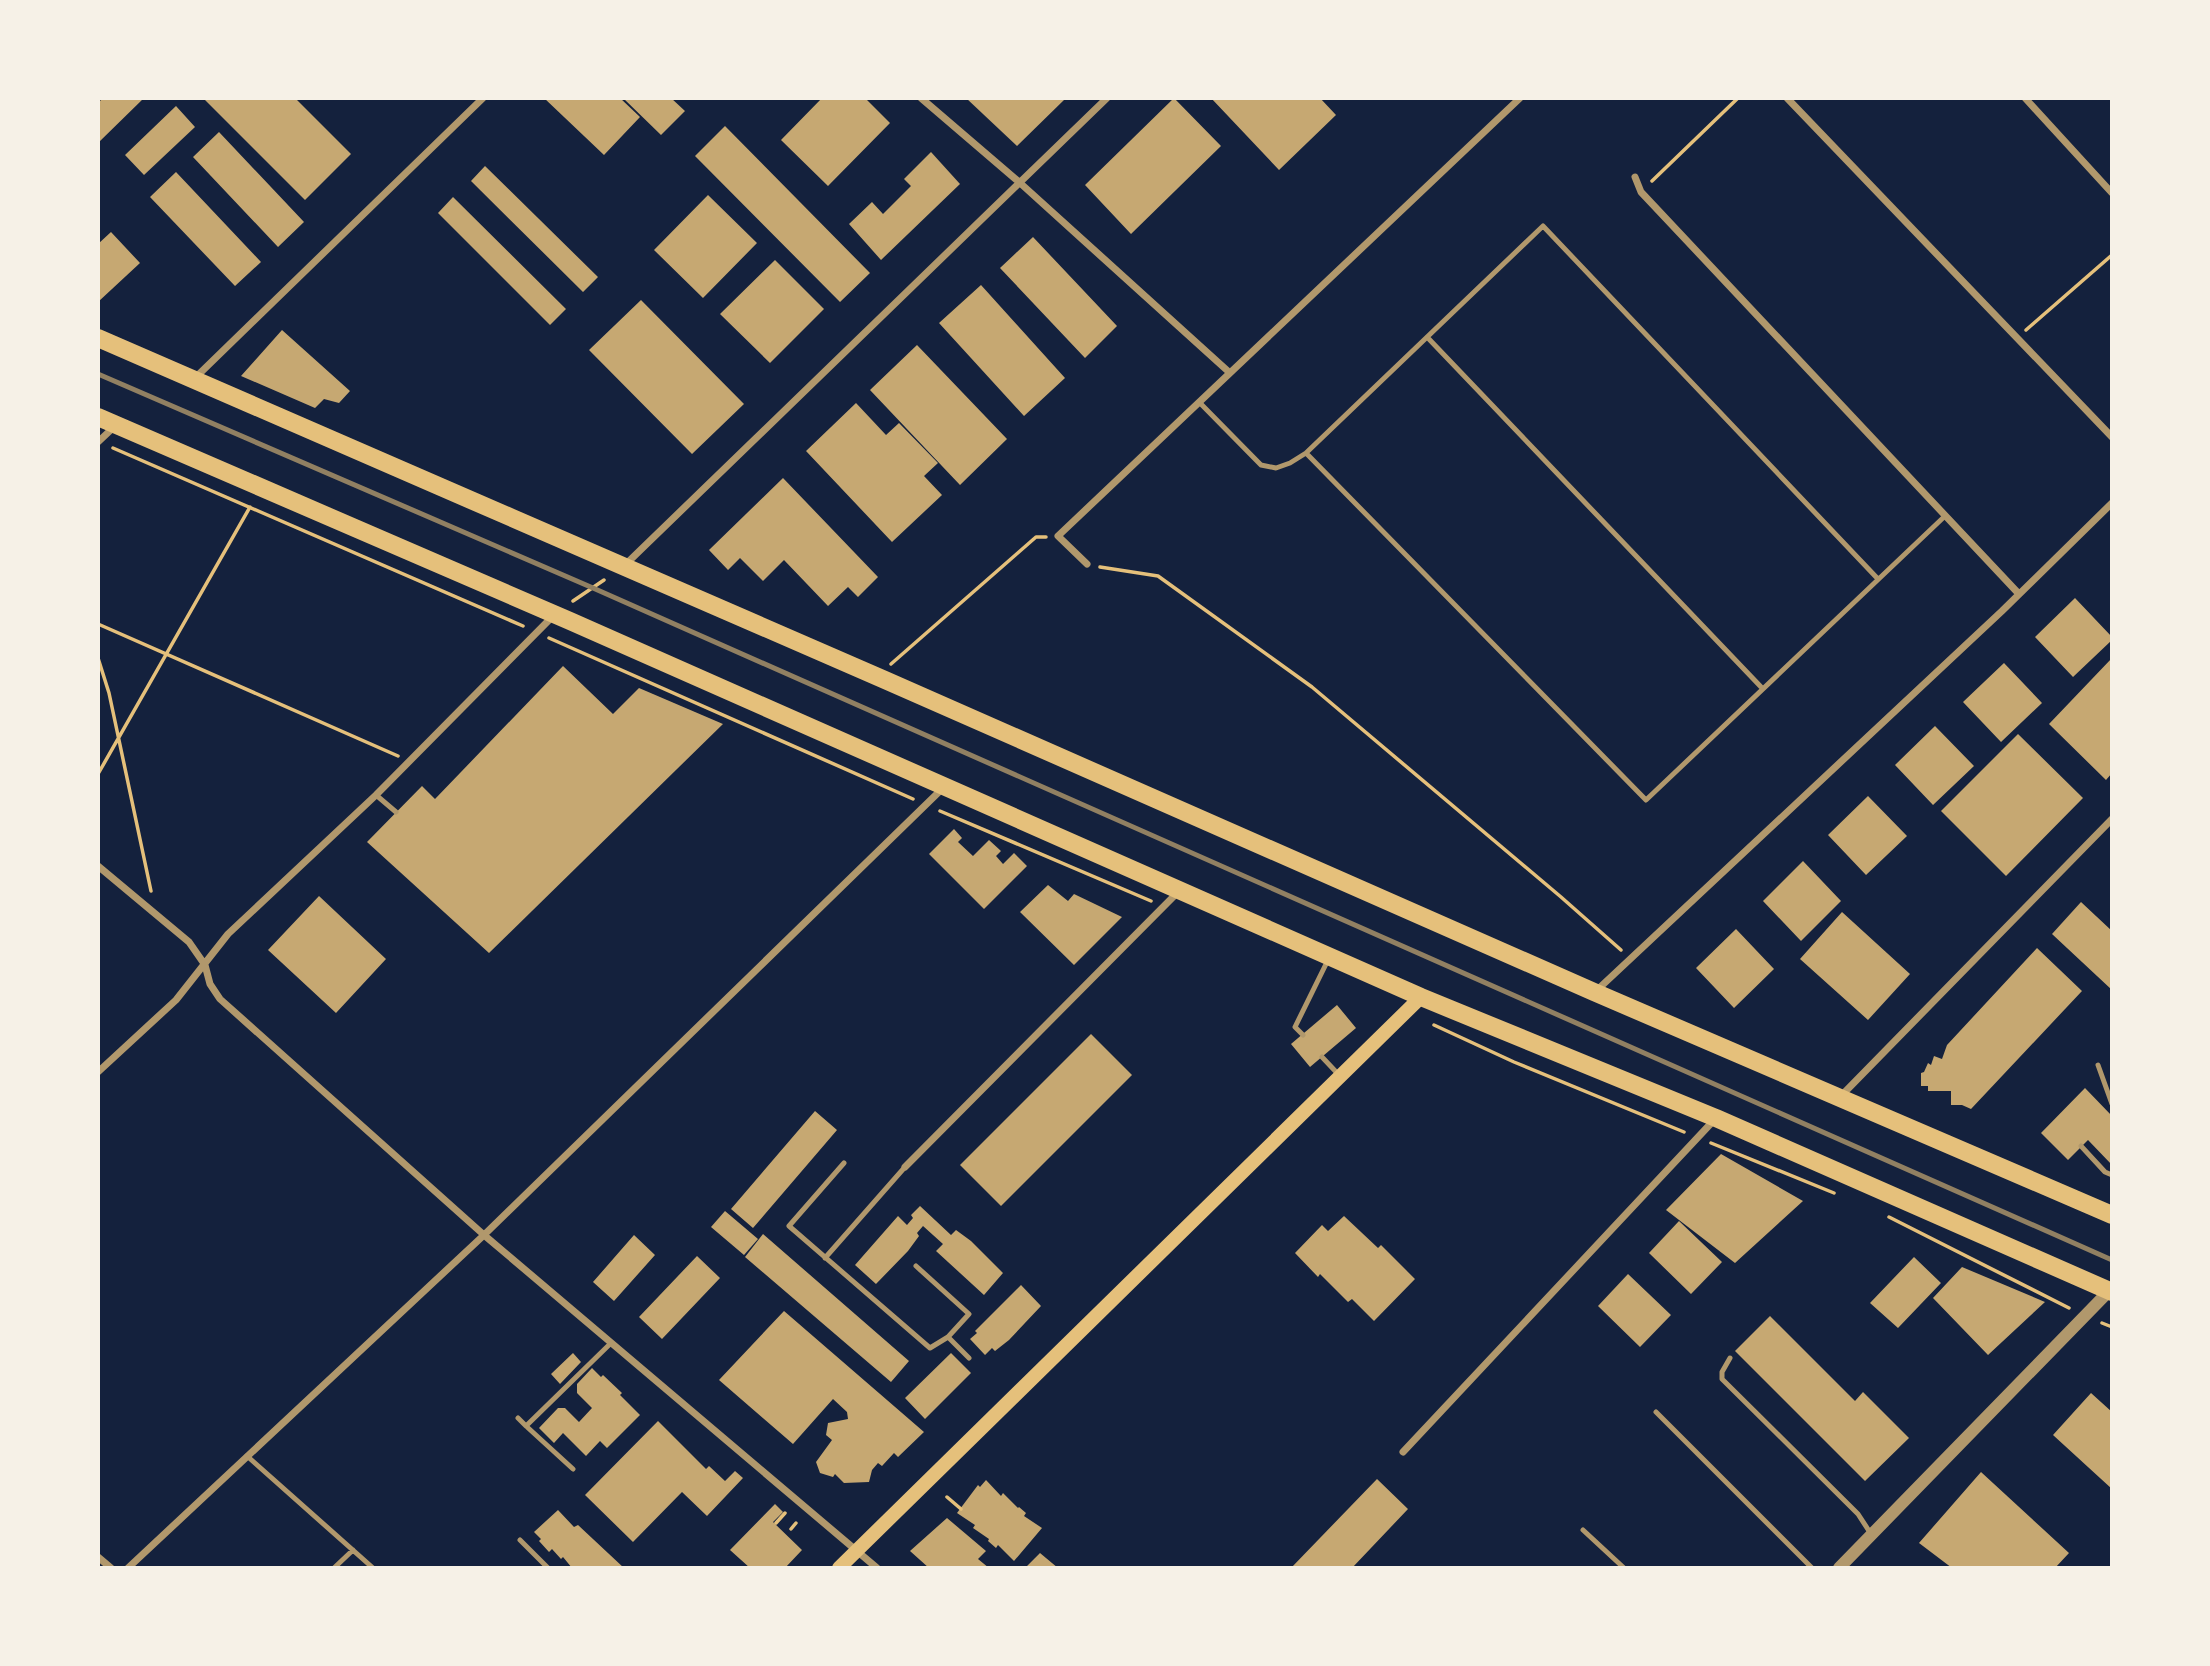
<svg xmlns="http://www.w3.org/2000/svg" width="2210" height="1666" font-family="'Nunito Sans',sans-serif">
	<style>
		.building { fill: #c6a872 }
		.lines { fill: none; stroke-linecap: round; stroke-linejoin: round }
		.path { stroke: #e5c07b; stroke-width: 3.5 }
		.service { stroke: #b1986c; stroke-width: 5 }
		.minor { stroke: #b1986c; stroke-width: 7 }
		.tertiary { stroke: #b1986c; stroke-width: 12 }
		.secondary { stroke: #e5c07b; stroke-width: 14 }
		.primary { stroke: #e5c07b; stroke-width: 18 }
		.rail { stroke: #918062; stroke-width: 5 }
	</style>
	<rect width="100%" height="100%" fill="#14213d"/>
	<!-- building -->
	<path class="building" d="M103,98h41l-46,45v-40z
		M203,98h92l56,56 -46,46z
		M544,98h76l20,19 -36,38z
		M623,98h48l14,13 -24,24z
		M822,98h43l25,25 -62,63 -47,-46z
		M966,98h96l2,2 -47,46z
		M1174,98l47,48 -90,88 -46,-49z
		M1211,98h109l16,17 -57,55z
		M176,106l19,21 -51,48 -19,-20z
		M725,126l145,147 -30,29 -145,-146z
		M219,132l85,90 -26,25 -85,-90z
		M931,152l29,32 -79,76 -32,-36 23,-22 11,12 28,-28 -7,-7z
		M485,166l113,111 -15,15 -112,-111z
		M176,172l85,90 -26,24 -85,-89z
		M708,195l49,48 -54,55 -49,-48z
		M453,197l113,112 -16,16 -112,-112z
		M111,232l29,31 -42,39v-58z
		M1033,237l84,89 -32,32 -85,-90z
		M775,260l49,49 -54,54 -50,-49z
		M981,285l84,93 -41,38 -85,-93z
		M641,300l103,104 -52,50 -103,-104z
		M282,330l68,61 -11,12 -15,-4 -9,9 -74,-32z
		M917,345l90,94 -47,46 -90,-95z
		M856,403l30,32 13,-12 39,40 -14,13 18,19 -50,47 -86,-91z
		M783,478l95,99 -20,20 -10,-10 -20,19 -44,-46 -21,21 -23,-23 -12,12 -19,-20z
		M2075,598l37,39v3l-39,37 -38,-40z
		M2112,658v115l-6,7 -57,-56z
		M2004,663l38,40 -41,39 -38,-40z
		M563,666l50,48 26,-26 84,36 -234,229 -122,-111 55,-56 13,13z
		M1935,726l39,40 -41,39 -38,-40z
		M2018,734l65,64 -77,78 -65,-65z
		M1868,796l39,40 -41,39 -38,-40z
		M954,829l8,9 -4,4 15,14 16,-16 12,11 -5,5 7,8 11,-11 13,13 -43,43 -55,-55z
		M1803,861l38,40 -40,40 -38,-40z
		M1048,885l20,16 6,-7 48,23 -48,48 -54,-53z
		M319,896l67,63 -50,54 -68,-63z
		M2081,902l31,29v59l-60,-56z
		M1842,912l68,62 -42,46 -68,-61z
		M1736,929l38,40 -40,39 -38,-40z
		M2037,948l45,43 -111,118 -9,-4h-11v-14h-23v-5h-7v-13l3,-1 4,-9 3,2 3,-9 8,3 5,-14z
		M1337,1005l19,23 -46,39 -19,-23z
		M1091,1034l41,41 -131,131 -41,-41z
		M2085,1088l27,28v49l-24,-25 -20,20 -27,-27z
		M815,1111l22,19 -84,98 -22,-19z
		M1721,1154l82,47 -68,62 -69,-53z
		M920,1206l31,29 5,-5 15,11 32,32 -19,22 -48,-44 7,-7 -20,-18 -6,7 2,3 -11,15 -32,33 -21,-19 43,-49 9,9 6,-7 -2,-3z
		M725,1211l33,28 -14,16 -33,-28z
		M1344,1216l34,32 3,-3 34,34 -41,42 -22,-22 -4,3 -28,-28 -2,3 -23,-24 27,-28 6,6z
		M1679,1221l43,41 -31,32 -42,-41z
		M763,1234l146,127 -18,21 -146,-125z
		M634,1235l21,20 -41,46 -21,-19z
		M697,1256l23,22 -58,61 -23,-22z
		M1914,1257l27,26 -43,45 -28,-25z
		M1962,1267l83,35 -57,53 -55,-57z
		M1628,1274l43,41 -31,32 -42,-41z
		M1021,1285l20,21 -32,34 -14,11 -3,-3 -7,7 -15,-16 7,-6 -2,-2z
		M784,1311l140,121 -26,25 -4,-4 -12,13 -4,-3 -6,7 -3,12 -25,1 -9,-9 -2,3 -13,-4 -4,-11 16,-22 -6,-5 2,-12 20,-4 -1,-7 -14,-13 -40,45 -74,-64z
		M1770,1316l85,85 8,-9 46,46 -44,43 -130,-130z
		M573,1353l8,9 -21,22 -9,-10z
		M951,1353l20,20 -46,46 -20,-21z
		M592,1368l9,9 2,-2 19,18 -2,2 20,20 -33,33 -7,-7 -14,15 -23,-23 -9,10 -15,-15 19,-20h7l14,14 13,-14 -15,-15v-9z
		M2091,1393l21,19v77l-59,-54z
		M658,1421l48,48 3,-3 16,15 10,-10 8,7 -36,38 -25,-24 -49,50 -48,-47z
		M1981,1472l88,81 -14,15h-103l-33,-25z
		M1377,1479l31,30 -56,59h-61z
		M986,1480l15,16 2,-3 15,15 1,-1 7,6 -2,3 18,12 -28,33 -16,-16 -2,3 -8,-7 1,-2 -16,-11 2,-3 -18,-12 21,-28 2,2z
		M775,1504l8,8 -10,10 29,28 -17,18h-35l-20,-18z
		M558,1510l16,17 4,-2 46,43h-52l-9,-11 -2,2 -9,-10 -3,3 -10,-11 2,-2 -7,-7z
		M947,1518l39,33 -8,8 11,9h-60l-19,-17z
		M1040,1553l18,15h-33z"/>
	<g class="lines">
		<!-- path -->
		<path class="path" d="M1652,181l86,-83
			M2026,330l86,-75
			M113,448l410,178
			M1100,567l58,9 154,111 249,210 60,53
			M573,601l31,-21
			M98,624l300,132
			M549,638l364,161
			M98,658l11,35 42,198
			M891,664l145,-127h10
			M98,774l152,-267
			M940,811l211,90
			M1434,1025l80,37 170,70
			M1711,1143l123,50
			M1889,1217l180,91
			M2102,1323l10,4
			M947,1497l14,12
			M776,1523l9,-10
			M791,1529l5,-6"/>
		<!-- service -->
		<path class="service" d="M1427,337l336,352
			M1200,403l61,62 15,3 14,-5 16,-10 237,-227 335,353
			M1306,453l340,347 299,-284
			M376,795l20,17
			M1303,1035l-8,-8 33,-67
			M1322,1057l17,18
			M2098,1065l14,39
			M2081,1146l24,26 7,3
			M844,1163l-55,63 141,122 18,-11
			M825,1258l80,-91
			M916,1266l53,48 -21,23 21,21
			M1730,1358l-8,14v7l136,135 13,20
			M1656,1412l156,156
			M518,1418l8,8
			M247,1456l126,112
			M573,1469l-47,-43 85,-83
			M1583,1530l41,38
			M520,1540l28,28
			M334,1568l19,-18"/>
		<!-- minor -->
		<path class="minor" d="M921,98l98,84 211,191
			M1787,98l325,339
			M2025,98l87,95
			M1635,177l6,15 378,402
			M195,378l288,-280
			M98,442l17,-16
			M1087,564l-29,-28 462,-438
			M625,565l482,-467
			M98,866l91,76 16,23 5,19 10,15 264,236 393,333
			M1595,992l407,-381 110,-108
			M98,1072l78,-72 52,-66 148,-139 178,-180
			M1841,1096l271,-277
			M905,1167l273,-275
			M1403,1452l313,-334
			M98,1557l13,11
			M128,1568l356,-333 460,-448"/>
		<!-- tertiary -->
		<path class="tertiary" d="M1839,1568l273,-280"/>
		<!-- secondary -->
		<path class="secondary" d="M839,1568l582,-571"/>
		<!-- primary -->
		<path class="primary" d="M98,338l787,342 709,312 518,223
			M98,417l472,204 851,376 295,121 396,174"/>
		<!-- rail -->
		<path class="rail" d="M98,374l495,214 1519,672"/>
	</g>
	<!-- border -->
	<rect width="2210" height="1666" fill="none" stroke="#f6f1e7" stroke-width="200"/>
</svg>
